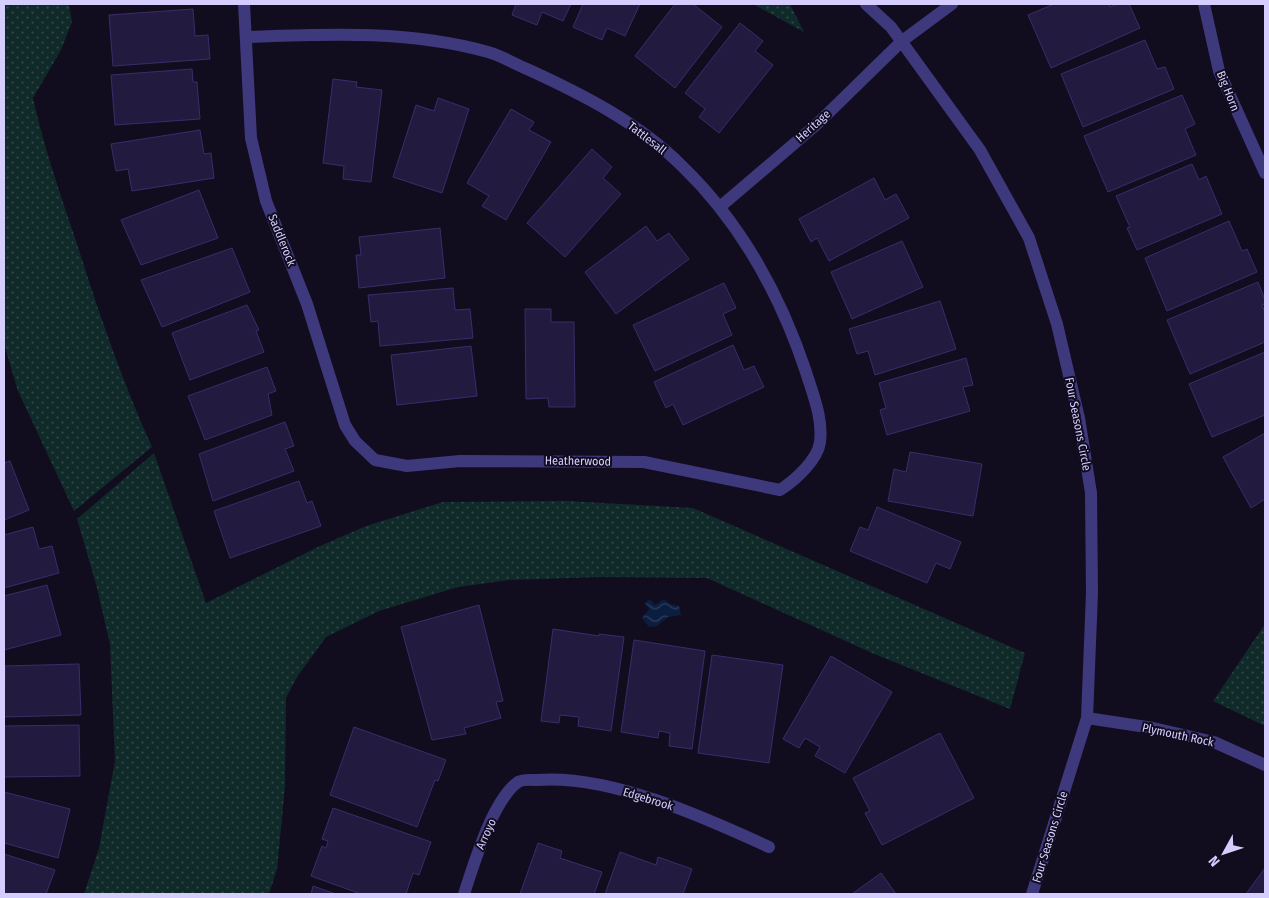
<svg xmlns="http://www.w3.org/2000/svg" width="1269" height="898" font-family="'Fira Sans Condensed',sans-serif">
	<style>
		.grass { fill: url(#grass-dots) }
		.water { fill: url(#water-waves) }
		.building { fill: #231a40; stroke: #3b2c6b }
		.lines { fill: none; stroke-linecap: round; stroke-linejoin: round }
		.minor { stroke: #3e397d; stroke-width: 12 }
		.labels { text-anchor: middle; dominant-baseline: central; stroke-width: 4; stroke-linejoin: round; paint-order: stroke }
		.street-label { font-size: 12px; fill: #d4cdfe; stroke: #110d1f }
	</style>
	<defs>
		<pattern id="grass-dots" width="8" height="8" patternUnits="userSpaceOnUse" patternTransform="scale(1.25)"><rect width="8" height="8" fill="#102929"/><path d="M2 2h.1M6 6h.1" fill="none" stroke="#324749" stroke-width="1.8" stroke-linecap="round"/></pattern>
		<pattern id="water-waves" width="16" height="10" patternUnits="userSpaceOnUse" patternTransform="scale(1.25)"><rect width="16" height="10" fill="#0c1e3f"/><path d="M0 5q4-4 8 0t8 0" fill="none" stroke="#2e3e5c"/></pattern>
	</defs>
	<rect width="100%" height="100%" fill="#110d1f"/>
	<!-- grass -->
	<path class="grass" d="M4,4h65l3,18 -11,28 -28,48c11,50 28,98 44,146 22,69 45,137 75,203l-78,64 -56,-120 -14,-47z
		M753,4h37l14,28z
		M154,453l52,150 114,-57 46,-20 77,-24 125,-1 125,7 332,145 -15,56 -138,-56 -165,-75 -106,-1 -92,3 -51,7 -79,24 -53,26 -29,40 -11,21 -1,89 -8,82 -8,25h-185l15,-46 16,-87 -5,-117 -14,-60 -19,-65z
		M1265,624v102l-52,-25z"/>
	<!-- water -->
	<path class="water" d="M650,599l5,6 9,-6 6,5 9,2 2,9 -13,2 -11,9 -8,1 -7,-9 7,-9 -4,-6z"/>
	<!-- building -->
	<path class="building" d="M516,4h55l-8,17 -21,-9 -5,13 -25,-10z
		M583,4h57l-15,32 -18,-8 -5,12 -29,-13z
		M675,4h18l29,23 -47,61 -40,-32z
		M1054,4h55l1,3 8,-3h11l11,24 -89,40 -23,-53z
		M193,9l2,27 13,-1 2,24 -97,7 -4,-51z
		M740,23l23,18 -8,10 18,14 -54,68 -20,-16 6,-8 -20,-16z
		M1145,40l12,29 8,-2 9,22 -91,38 -22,-53z
		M192,69l1,13h4l3,37 -85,6 -4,-50z
		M333,79l24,3 -1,5 26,3 -11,92 -28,-3 1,-13 -21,-3z
		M1182,95l13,29 -10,5 11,26 -88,37 -24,-56z
		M438,98l31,11 -27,84 -49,-16 23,-72 18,6z
		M511,109l23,13 -5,8 22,12 -45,78 -24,-14 7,-10 -22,-13z
		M200,130l4,24 7,-1 3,25 -82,13 -4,-22 -12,2 -5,-27z
		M592,149l20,18 -9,11 18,16 -56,63 -38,-34z
		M1192,164l7,16 7,-4 16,38 -85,36 -10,-22 3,-1 -14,-31z
		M874,178l11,22 11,-6 13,24 -80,43 -12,-23 -6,4 -12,-23z
		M199,190l19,48 -77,27 -20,-45z
		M1229,221l13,30 5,-2 10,23 -90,39 -22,-53z
		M646,226l11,15 12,-8 20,26 -73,55 -31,-42z
		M440,228l5,50 -86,10 -3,-33h5l-2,-18z
		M902,241l21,46 -71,32 -21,-47z
		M232,248l18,44 -88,35 -21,-47z
		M1258,282l7,18v4l-3,1 3,7v30l-75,32 -23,-54z
		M724,283l12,25 -13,6 9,21 -77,36 -22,-46z
		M453,288l2,22 15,-1 3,29 -93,8 -2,-25 -7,1 -3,-27z
		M940,301l16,48 -81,26 -7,-24 -11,3 -8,-25z
		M247,305l12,25 -3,1 8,21 -74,28 -18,-47z
		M525,309h26v13h23l1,85h-26l-1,-9 -22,1z
		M733,345l11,25 10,-4 10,21 -81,38 -10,-21 -7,4 -12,-26z
		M471,346l6,50 -80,9 -6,-50z
		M1265,352v63l-53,22 -23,-53z
		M966,358l7,27 -10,2 7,24 -83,24 -7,-25 6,-2 -7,-25z
		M267,367l9,24 -8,3 4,21 -67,25 -17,-44z
		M285,422l9,24 -9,3 9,22 -81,30 -14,-47z
		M1265,433v66l-14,9 -28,-51z
		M910,452l72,12 -9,52 -85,-15 6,-32 12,3z
		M10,461l19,49 -25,10v-57z
		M299,481l8,22 5,-2 9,25 -91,32 -16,-47z
		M877,507l84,35 -11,27 -14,-6 -9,20 -77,-32 10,-24 8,3z
		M33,527l6,22 13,-3 7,27 -55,15v-53z
		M47,585l14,50 -57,15v-54z
		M479,605l24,96 -7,1 5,16 -37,10 2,6 -34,6 -31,-113z
		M553,629l46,7v-2l25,3 -13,94 -33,-5 1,-9 -19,-2 -1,8 -18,-2z
		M634,640l71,11 -13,98 -23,-3 1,-13 -11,-2 -1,7 -37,-6z
		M712,655l71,10 -14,98 -71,-10z
		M831,656l61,36 -47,81 -30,-17 5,-9 -15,-9 -6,10 -16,-9z
		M79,664l2,51 -77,2 1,-51z
		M79,725l1,51 -76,1v-51z
		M354,727l92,33 -8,21 -3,-1 -18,47 -87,-32z
		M940,733l34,65 -92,47 -17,-32 5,-2 -17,-33z
		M4,792l66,17 -12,49 -54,-15z
		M333,808l98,34 -12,33 -6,-2 -7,21h-45l-50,-18 11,-30 4,2 2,-7 -6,-2z
		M538,843l24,8 -2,7 42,14 -8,22h-74z
		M620,852l36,13 2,-8 34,12 -9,25h-78z
		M4,854l51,16 -9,24h-42z
		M1265,868v26h-19z
		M881,873l15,21h-44z
		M313,886l23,8h-25z"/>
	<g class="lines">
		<!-- minor -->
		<path class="minor" d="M244,4l7,134 15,63 41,103 38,121 10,16 20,19 32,6 53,-5 184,1 136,28c14,-9 38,-30 40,-48 3,-24 -7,-47 -14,-70 -26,-78 -65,-149 -124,-206 -43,-43 -100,-72 -155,-97 -12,-5 -25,-13 -39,-17 -79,-22 -161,-18 -241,-15
			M866,4l25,23 89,123 49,88 28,86 22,94 12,75 1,100 -5,125 -55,176
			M1204,4l15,67 46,102
			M721,206l95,-81 86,-84 50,-37
			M1087,718l66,10 61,14 51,23
			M464,894c10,-30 28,-93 54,-112 5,-3 13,-2 19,-2 72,-6 167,37 232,67"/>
	</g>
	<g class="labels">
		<!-- street labels -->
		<g class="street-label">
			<text transform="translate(1228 91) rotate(68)">Big Horn</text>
			<text transform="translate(813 126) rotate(-42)">Heritage</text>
			<text transform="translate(647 138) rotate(38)">Tattlesall</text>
			<text transform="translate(282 240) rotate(68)">Saddlerock</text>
			<text transform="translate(1078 424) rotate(79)">Four Seasons Circle</text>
			<text transform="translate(578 461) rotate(1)">Heatherwood</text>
			<text transform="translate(1178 735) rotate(12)">Plymouth Rock</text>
			<text transform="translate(648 799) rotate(17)">Edgebrook</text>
			<text transform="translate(486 834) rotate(-66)">Arroyo</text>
			<text transform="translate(1050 837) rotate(-73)">Four Seasons Circle</text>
		</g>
	</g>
	<!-- border -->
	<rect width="1269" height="898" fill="none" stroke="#d4cdfe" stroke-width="10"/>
	<!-- north arrow -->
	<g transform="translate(1224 853) rotate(230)" stroke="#110d1f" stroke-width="4" paint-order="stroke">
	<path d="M0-4L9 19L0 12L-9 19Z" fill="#d4cdfe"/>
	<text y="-8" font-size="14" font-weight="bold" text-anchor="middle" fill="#d4cdfe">N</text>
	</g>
</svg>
